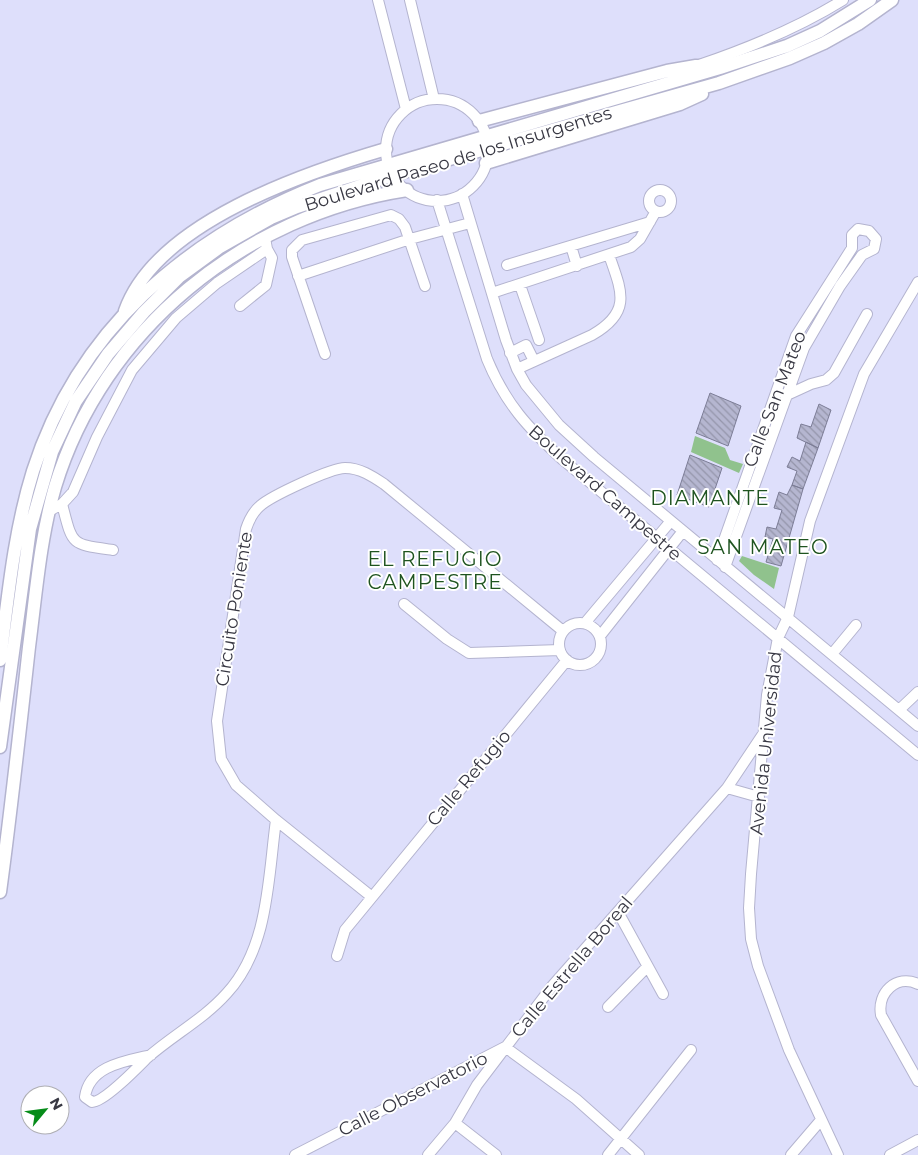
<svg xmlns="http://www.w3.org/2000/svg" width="918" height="1155" font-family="Montserrat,sans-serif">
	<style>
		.park { fill: #90c28d }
		.building { fill: url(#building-back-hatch); stroke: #7c7d96 }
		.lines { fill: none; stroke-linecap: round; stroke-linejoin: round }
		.minor-casing { stroke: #b4b4cf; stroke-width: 12 }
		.major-casing { stroke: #b4b4cf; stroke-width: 15 }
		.minor { stroke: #fff; stroke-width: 10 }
		.major { stroke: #fff; stroke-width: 12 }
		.labels { text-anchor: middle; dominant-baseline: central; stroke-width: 4; stroke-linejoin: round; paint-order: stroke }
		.street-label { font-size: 18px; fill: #383843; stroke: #fff }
		.quarter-label { font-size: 20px; letter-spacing: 1px; fill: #1f5420; stroke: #fff }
	</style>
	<defs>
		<pattern id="building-back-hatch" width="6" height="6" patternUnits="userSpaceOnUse" patternTransform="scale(1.25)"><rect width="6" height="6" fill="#b5b6d0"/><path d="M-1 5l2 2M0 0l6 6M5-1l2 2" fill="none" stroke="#9495aa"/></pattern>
	</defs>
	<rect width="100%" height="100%" fill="#dedffb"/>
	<!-- park -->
	<path class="park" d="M695,436l30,12 5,12 13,4 -4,9 -48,-21z
		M742,556l37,12 -5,21 -20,-14 -15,-14z"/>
	<!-- building -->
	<path class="building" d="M710,393l31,13 -13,40 -32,-13z
		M819,404l12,6 -13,38 -21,-10 4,-14 10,3z
		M806,442l12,6 -15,41 -11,-4 5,-14 -10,-4 5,-10 8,4z
		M690,455l32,13 -13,39 -32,-12z
		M792,485l11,4 -22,77 -15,-4 7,-23 -8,-2 2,-10 9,2 6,-19 -8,-2 5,-16 8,3z"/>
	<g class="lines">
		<defs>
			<path id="minor" d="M378,0l28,109
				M410,0l24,99
				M699,65c50,-17 99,-37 144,-65
				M386 150a51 51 0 1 1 102 0a51 51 0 1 1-102 0Z
				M649 201a11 11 0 1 1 22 0a11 11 0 1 1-22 0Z
				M462,194l44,146 11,29 9,16 33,40 35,32 324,269
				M437,200l50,159c18,44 41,69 76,101l355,295
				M571,246l6,20
				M507,265l143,-43
				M298,276l112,-37 60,-16
				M520,285l19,55
				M492,293l139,-46 9,-8 16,-28
				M240,306l26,-21 6,-27 -5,-9
				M510,353l16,-8 8,16
				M325,354l-33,-97v-7l10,-10 89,-25 8,4 6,8 20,59
				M517,369l75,-34c40,-23 30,-43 17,-80
				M784,394l3,1 24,-11 15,-4 8,-7 33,-59
				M62,504c11,42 8,40 51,46
				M49,511l13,-7 11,-12 24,-55 35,-67 44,-52 41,-35 50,-34 -2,-11
				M717,560l79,-224 56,-88v-13l6,-6 11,2 7,8 -2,10 -12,6 -22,31 -36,62 -79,219
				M404,604l43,35 22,14 91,-3
				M585,623l85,-101
				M559 644a21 21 0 1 1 42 0a21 21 0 1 1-42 0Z
				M600,636l83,-105
				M832,654l24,-29
				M899,710l19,-18
				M727,788l32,9
				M372,897l-96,-77 -40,-35 -15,-26 -4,-38 29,-192c3,-9 7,-17 14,-23 11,-10 71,-38 85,-38 15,0 27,8 39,16l179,147
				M618,912l45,82
				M337,956l8,-26 222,-270
				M918,984c-22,-10 -41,9 -37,31l37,66
				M608,1007l39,-40
				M151,1055c-26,6 -62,11 -66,42l7,5c12,0 45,-34 55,-44 26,-23 57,-39 80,-65 42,-46 41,-115 49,-173
				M455,1123l41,32
				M295,1155l210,-108 71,52 63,56
				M428,1155l27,-32 22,-38 76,-100 174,-197 36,-54
				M608,1155l83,-105
				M791,1155l30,-35
				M838,1155l-49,-105 -31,-84 -7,-27 -2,-31 2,-34 16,-179 11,-57 10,-21 22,-96 54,-147 54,-92
				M890,1155l28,-15"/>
			<path id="major" d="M479,121l188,-50 29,-5 14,1
				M486,163l194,-59 22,-10
				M125,311c31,-88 179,-138 261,-162
				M0,660c8,-63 14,-128 33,-189 45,-141 153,-233 287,-286l400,-117 67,-22 33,-15 50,-31
				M0,747l30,-218 22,-77 24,-51 32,-47 36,-42 35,-35 41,-30 51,-29 26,-11 96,-32 326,-92 71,-25 34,-15 34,-19 34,-24
				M0,892c11,-81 20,-164 29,-245 7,-54 11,-108 26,-160 48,-158 190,-272 352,-297"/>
		</defs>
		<!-- minor casing -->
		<use href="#minor" class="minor-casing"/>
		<!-- major casing -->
		<use href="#major" class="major-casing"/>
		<!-- minor -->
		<use href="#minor" class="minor"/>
		<!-- major -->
		<use href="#major" class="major"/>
	</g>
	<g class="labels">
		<!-- street labels -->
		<g class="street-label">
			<text transform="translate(458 159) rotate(-17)">Boulevard Paseo de los Insurgentes</text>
			<text transform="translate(775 399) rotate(-69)">Calle San Mateo</text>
			<text transform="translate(605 493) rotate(41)">Boulevard Campestre</text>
			<text transform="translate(234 609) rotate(-81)">Circuito Poniente</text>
			<text transform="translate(766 743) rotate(-84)">Avenida Universidad</text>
			<text transform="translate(469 778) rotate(-50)">Calle Refugio</text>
			<text transform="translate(572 967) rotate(-50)">Calle Estrella Boreal</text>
			<text transform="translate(413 1094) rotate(-27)">Calle Observatorio</text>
		</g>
		<!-- quarter labels -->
		<g class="quarter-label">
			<text x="710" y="498">DIAMANTE</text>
			<text x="763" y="547">SAN MATEO</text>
			<text x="435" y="559">EL REFUGIO<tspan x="435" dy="23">CAMPESTRE</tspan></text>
		</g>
	</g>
	<!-- north arrow -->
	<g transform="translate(45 1110) rotate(61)"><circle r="24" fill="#ffffff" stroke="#afafb4"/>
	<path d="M0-4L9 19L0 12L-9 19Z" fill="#068c19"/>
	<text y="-8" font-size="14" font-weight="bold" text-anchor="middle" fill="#383843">N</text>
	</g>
</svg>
